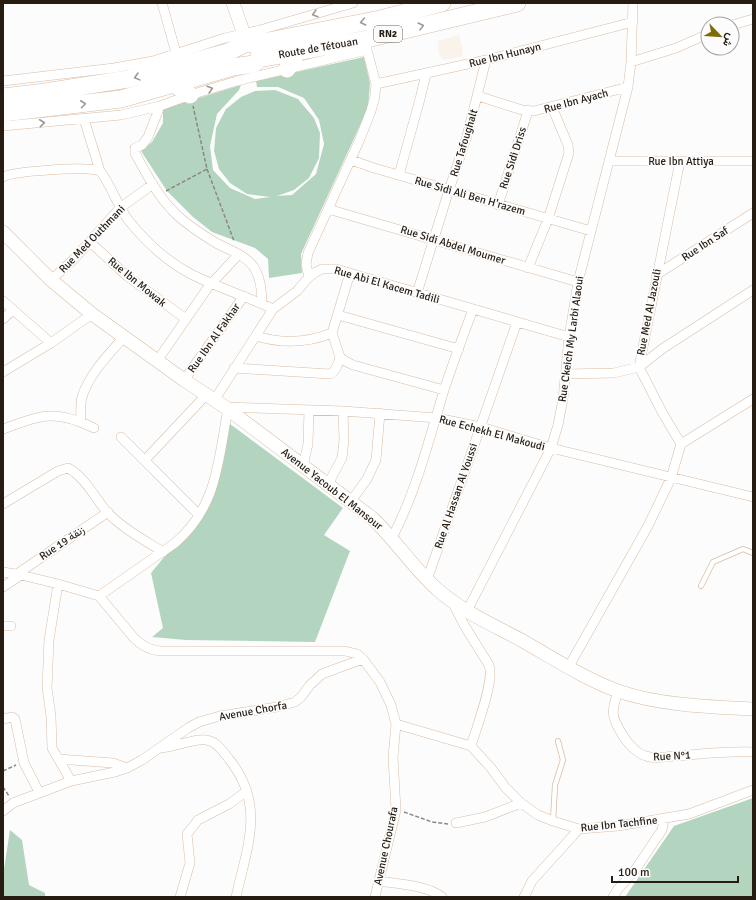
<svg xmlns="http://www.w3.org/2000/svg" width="756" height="900" font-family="Signika,Vazirmatn,sans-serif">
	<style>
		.built { fill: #faf3ec }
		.green { fill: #b3d5c0 }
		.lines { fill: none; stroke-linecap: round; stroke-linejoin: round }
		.lane-casing { stroke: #d9bda4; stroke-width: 6 }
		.street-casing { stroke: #d9bda4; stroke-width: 10 }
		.secondary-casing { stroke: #d9bda4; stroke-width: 14 }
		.highway-casing { stroke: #d9bda4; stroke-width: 18 }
		.path { stroke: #8c8782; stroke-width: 1.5; stroke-dasharray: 4 2; stroke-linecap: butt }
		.lane { stroke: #fff; stroke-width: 4.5 }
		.street { stroke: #fff; stroke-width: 9 }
		.secondary { stroke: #fff; stroke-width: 13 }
		.highway { stroke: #fff; stroke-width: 17 }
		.oneway { stroke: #9d9994 }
		.labels { text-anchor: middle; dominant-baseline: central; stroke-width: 3.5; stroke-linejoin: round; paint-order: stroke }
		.shield { fill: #fcfcfc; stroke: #665f58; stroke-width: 1 }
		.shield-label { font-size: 10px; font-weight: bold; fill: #261c12 }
		.street-label { font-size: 11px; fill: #261c12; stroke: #fcfcfc }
	</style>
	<rect width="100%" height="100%" fill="#fcfcfc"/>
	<!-- built -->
	<path class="built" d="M459,35l4,15 -1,6 -1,1h-3l-15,3 -4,-6 -1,-13z"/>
	<!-- green -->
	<path class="green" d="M364,57l6,26 -2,25 -67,146 1,19 -33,5 -1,-19 -13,-11 -43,-16 -19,-15 -26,-26 -26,-40 11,-9 11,-19v-14l78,-24 -2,5 -22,24 -7,32 3,24 17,18 25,11 15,-2 -23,-3 -17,-11 -11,-14 -5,-18 2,-23 10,-19 15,-12 14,-6 20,-1 23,9 16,19 6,15 -1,25 -10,20 -15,12 -17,6 15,-1 24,-21 8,-30 -5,-24 -15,-22 -26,-11h-21l-1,-6z
		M230,424l113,84 -19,27 26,16 -35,91 -129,-2 -34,-3 11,-9 -12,-55 60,-73z
		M753,798v99h-128l49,-71z
		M10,830l12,10 7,45 16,8v4h-42v-26l1,-2z"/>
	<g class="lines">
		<defs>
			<path id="lane" d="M701,586l12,-24 30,-13 10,4
				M553,821l2,-36 8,-25 -5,-19"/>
			<path id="street" d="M162,3l14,50
				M732,25l21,-6
				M631,62l45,-14 32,-14
				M3,81l111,-13 39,-7 72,-23 35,-8 93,-27
				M376,84l110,-24 147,-38
				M478,96l44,14 12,1 94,-24
				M160,106l-12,31 -6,8 -7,3v5c12,22 24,46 43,63 12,11 25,19 38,27 13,7 33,13 40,28 5,10 6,22 6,33
				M84,119l16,52
				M3,126l118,-11 39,-9 30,-11 47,-14 130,-31
				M351,160l23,8 217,63
				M610,161h143
				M399,175l21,-76 6,-25
				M3,177c11,-6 86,-11 97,-6 12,15 17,35 29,50 17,21 36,39 60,52 27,14 57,23 84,36
				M498,205l30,-94
				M328,209l250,73
				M90,242l37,34 59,43
				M528,268l20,-49 21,-66 -1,-8 -16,-38
				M350,273l-18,60 8,24 5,4 8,4 91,25
				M656,275l97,-62
				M309,277l-3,-13 2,-11 52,-114 11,-28 4,-15 1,-12 -9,-34v-6
				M51,280l23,-21 46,-51 33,-24
				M212,283l27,-29
				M417,293l32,-103 18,-54 19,-76
				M3,301l48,42
				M338,315l121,34
				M3,319l10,-9
				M256,336c26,8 51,7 76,-3
				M157,361l54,-78
				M234,368l96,6c7,-3 8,-11 10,-17
				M3,372l48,-29 41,-29
				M566,374l48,-1 25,-6 23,-18 91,-59
				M184,380l60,-84
				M215,399l58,-90 24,-18 12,-14 7,-5 6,-3h14l233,68
				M225,407l118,4 94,7 44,9 70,21 202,49
				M81,422c0,-8 -1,-17 1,-25 7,-23 27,-43 42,-60
				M3,429c39,-14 52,-20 91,-1
				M121,437l78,78
				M681,444l72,-45
				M145,460l62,-66
				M303,466l5,-22 1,-34
				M328,484l14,-26 2,-18 -1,-29
				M351,501l16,-22 9,-19 4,-47
				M3,504l55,-33 10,-3c17,9 27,30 39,44 15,16 37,28 56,40
				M392,538c24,-46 37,-98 52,-148 9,-27 19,-54 29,-81
				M3,572l18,3 37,9 41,12 35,42c7,7 15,12 26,13h185l12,3 6,5 17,23 11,23 5,19 -3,33 3,53 -21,87
				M17,574l91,-62
				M427,580l90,-258
				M58,584l-9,56 -2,48 4,28 1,32 19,33
				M3,587l18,-12
				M99,596l76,-53c43,-37 43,-83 53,-134
				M453,603l11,22 25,40c6,15 -13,64 -18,81
				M467,611l84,-163 7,-23 5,-26 6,-62 9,-55 50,-195 3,-25 2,-59
				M3,626h8
				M568,668l80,-142 23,-48 10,-34 -19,-32 -23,-45 41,-206
				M618,691c-6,19 -8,24 4,43 5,9 14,19 24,22 10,4 20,0 30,0 26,-2 52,-5 77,-4
				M3,719l9,-2 3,2 9,44 15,29
				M396,724l75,22 20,22 14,19 16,16 17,12 15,6 26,8 39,-3 71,-12 64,-24
				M161,748c13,-1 35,-10 45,-8 11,1 17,12 23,19 37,46 18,88 7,138
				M58,759l55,4 14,5
				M3,811l10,-8 58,-22 44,-9 12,-4 15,-8 46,-32 11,-6 21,-6 57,-9 18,-5 6,-5 9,-12 12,-11 16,-6 25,-9
				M456,823l29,-6 36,-14
				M379,881c18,3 48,4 63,16
				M180,897l10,-34 -3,-29 11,-14 31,-16 18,-13
				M524,897l8,-16 47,-52
				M613,897l5,-8 17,-19 27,-40 2,-11"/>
			<path id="secondary" d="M233,3l14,40
				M3,232l48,48 41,34 92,66 41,27 146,110c24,22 42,51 67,73 25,22 55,35 83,50 32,18 62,38 97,51 40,14 92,16 135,18"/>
			<path id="highway" d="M254,44l126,-25 62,-16
				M259,59l108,-20 150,-36
				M287,69l11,-18
				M174,84l16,11
				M3,97l42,-5 83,-13 100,-27 19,-9 7,1 3,2 3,6 -1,7 -5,5 -21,3 -112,32 -118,14"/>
		</defs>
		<!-- lane casing -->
		<use href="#lane" class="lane-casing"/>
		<!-- street casing -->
		<use href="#street" class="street-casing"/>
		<!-- secondary casing -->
		<use href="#secondary" class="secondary-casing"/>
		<!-- highway casing -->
		<use href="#highway" class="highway-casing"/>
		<!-- path -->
		<path class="path" d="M207,169l27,72
			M166,191l41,-22 -14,-63
			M3,771l13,-6
			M3,787l6,9
			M404,812l28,10 16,2"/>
		<!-- lane -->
		<use href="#lane" class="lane"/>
		<!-- street -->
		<use href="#street" class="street"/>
		<!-- secondary -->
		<use href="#secondary" class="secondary"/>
		<!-- highway -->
		<use href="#highway" class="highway"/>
	</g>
	<!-- one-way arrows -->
	<defs><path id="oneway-chevron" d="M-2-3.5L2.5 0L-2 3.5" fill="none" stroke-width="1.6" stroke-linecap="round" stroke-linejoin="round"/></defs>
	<g class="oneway">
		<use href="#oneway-chevron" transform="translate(315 14) rotate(164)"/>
		<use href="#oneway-chevron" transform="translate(363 22) rotate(169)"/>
		<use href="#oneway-chevron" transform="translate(421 26) rotate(-14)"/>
		<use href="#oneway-chevron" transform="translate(137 77) rotate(165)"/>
		<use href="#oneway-chevron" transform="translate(210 89) rotate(-16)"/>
		<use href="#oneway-chevron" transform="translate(83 104) rotate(-7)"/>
		<use href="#oneway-chevron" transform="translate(42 123) rotate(-6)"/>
	</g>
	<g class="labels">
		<!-- shield labels -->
		<rect class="shield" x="374" y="26" width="28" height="16" rx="3"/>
		<g class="shield-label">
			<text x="388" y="34">RN2</text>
		</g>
		<!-- street labels -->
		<g class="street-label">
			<text transform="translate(318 48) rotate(-10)">Route de Tétouan</text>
			<text transform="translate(505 55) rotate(-14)">Rue Ibn Hunayn</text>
			<text transform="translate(576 101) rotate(-15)">Rue Ibn Ayach</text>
			<text transform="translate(464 143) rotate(-73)">Rue Tafoughalt</text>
			<text transform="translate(513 158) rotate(-72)">Rue Sidi Driss</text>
			<text x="681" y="161">Rue Ibn Attiya</text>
			<text transform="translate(470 196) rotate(16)">Rue Sidi Ali Ben H'razem</text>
			<text transform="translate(92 239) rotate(-46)">Rue Med Outhmani</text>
			<text transform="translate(705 244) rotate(-33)">Rue Ibn Saf</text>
			<text transform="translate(453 245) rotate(17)">Rue Sidi Abdel Moumer</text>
			<text transform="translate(137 282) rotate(39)">Rue Ibn Mowak</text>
			<text transform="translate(387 285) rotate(16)">Rue Abi El Kacem Tadili</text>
			<text transform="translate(649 312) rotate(-79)">Rue Med Al Jazouli</text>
			<text transform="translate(214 338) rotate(-55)">Rue Ibn Al Fakhar</text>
			<text transform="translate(571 339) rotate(-82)">Rue Ckeich My Larbi Alaoui</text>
			<text transform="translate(492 433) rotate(15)">Rue Echekh El Makoudi</text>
			<text transform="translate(332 489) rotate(38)">Avenue Yacoub El Mansour</text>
			<text transform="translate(456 496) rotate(-71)">Rue Al Hassan Al Youssi</text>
			<text transform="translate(62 543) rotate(-34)">Rue 19 زنقة</text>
			<text transform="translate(253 711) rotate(-10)">Avenue Chorfa</text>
			<text transform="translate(672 756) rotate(-3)">Rue N°1</text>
			<text transform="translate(619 824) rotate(-6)">Rue Ibn Tachfine</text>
			<text transform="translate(386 846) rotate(-78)">Avenue Chourafa</text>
		</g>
	</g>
	<!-- border -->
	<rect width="756" height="900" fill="none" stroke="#261c12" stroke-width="8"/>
	<!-- north arrow -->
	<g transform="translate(720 36) rotate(115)"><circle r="19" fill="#fcfcfc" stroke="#a6a29e"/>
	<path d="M0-3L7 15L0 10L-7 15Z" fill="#806c07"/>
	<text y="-6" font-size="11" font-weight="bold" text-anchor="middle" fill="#261c12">ش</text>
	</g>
	<!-- scale -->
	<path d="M612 876v6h126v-6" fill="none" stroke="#261c12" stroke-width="2"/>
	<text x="618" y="876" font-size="12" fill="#261c12" stroke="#fcfcfc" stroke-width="3" paint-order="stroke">100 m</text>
</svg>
